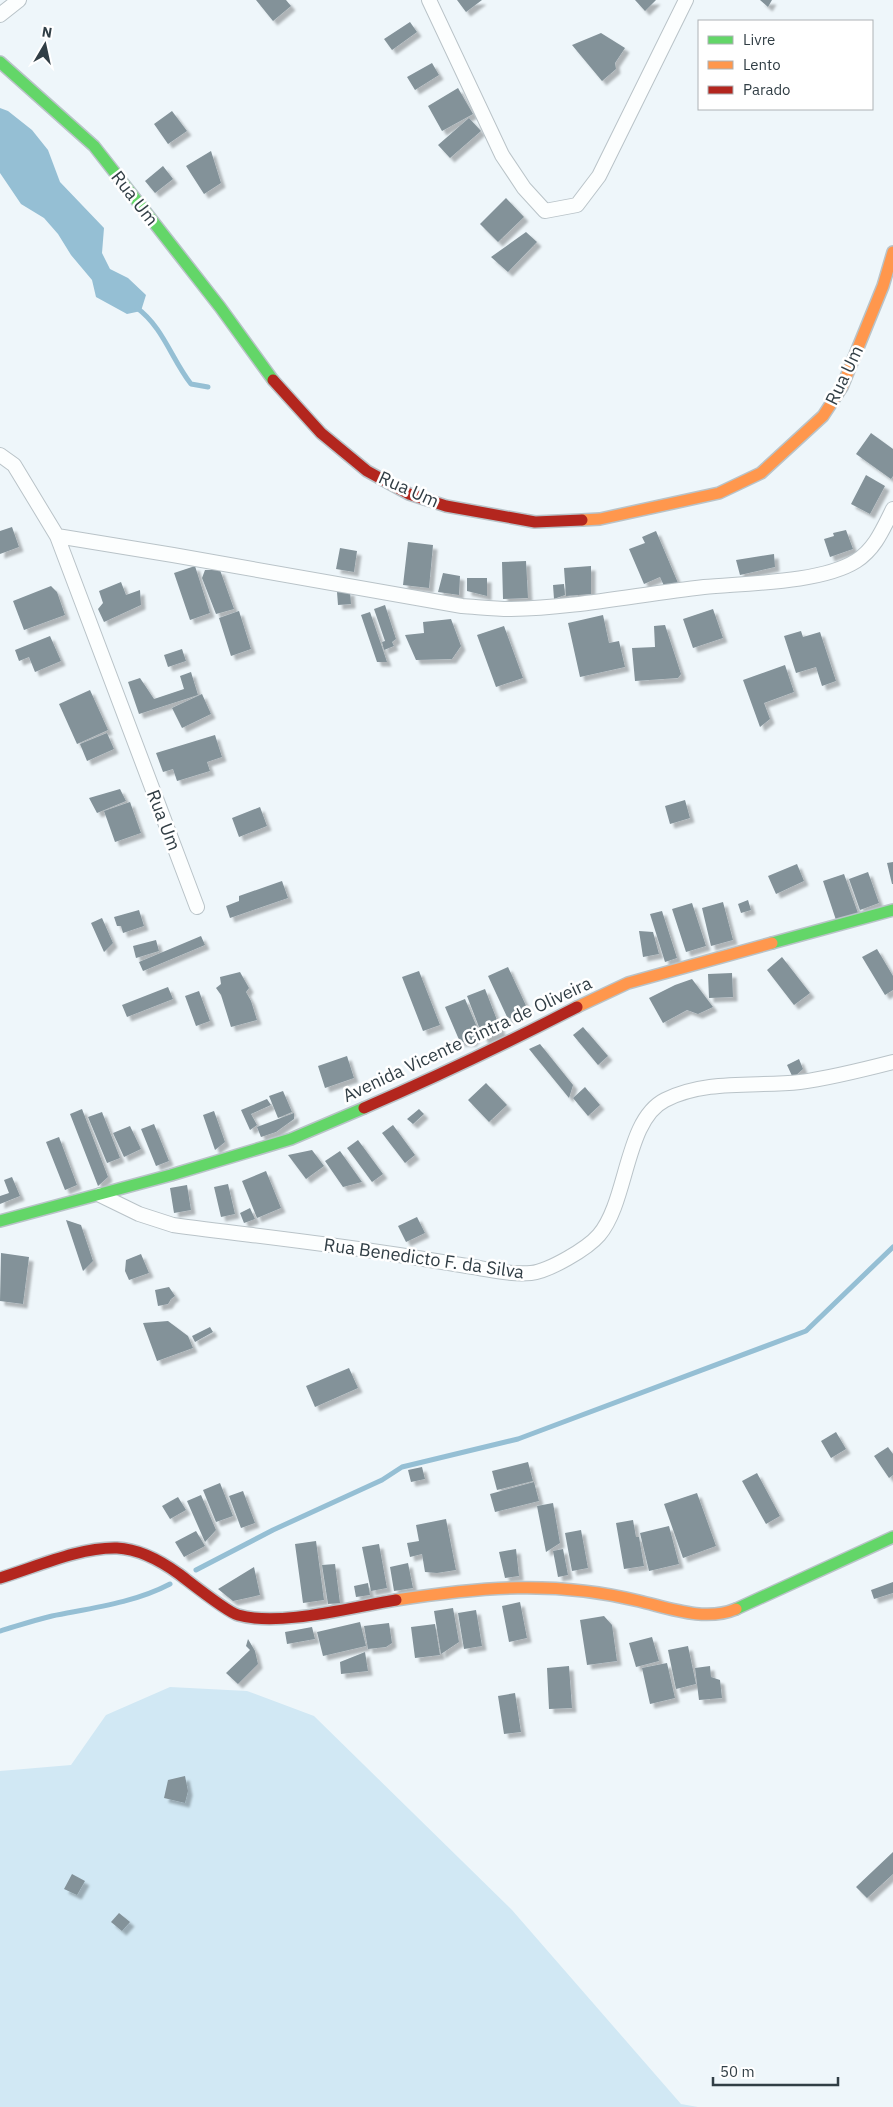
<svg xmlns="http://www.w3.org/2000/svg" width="893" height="2107" font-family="'IBM Plex Sans',sans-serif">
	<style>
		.green { fill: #d1e8f4 }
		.water { fill: #95bfd4 }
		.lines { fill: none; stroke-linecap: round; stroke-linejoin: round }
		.stream { stroke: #95bfd4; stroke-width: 5 }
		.building { fill: #839299; filter: url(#shadow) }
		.street-casing { stroke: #b9c3c8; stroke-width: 16 }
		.fast-casing { stroke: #b9c3c8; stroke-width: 14 }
		.slow-casing { stroke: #b9c3c8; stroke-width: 14 }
		.jam-casing { stroke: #b9c3c8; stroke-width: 14 }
		.street { stroke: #fcfefe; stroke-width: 14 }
		.fast { stroke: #63d668; stroke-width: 11 }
		.slow { stroke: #ff974d; stroke-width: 11 }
		.jam { stroke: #b3261e; stroke-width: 11 }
		.labels { text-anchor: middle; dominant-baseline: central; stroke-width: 5; stroke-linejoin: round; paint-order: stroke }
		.street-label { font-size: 18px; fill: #313e45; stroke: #fff }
	</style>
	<defs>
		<filter id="shadow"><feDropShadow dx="4.5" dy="4.5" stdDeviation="1" flood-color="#0004"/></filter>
	</defs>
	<rect width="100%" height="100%" fill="#eef6fa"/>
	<!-- green -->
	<path class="green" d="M170,1687l77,4 67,25 198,194 169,194 17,3h-698v-336l71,-6 35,-50z"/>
	<!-- water -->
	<path class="water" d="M0,108l8,3 24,19 16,20 12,32 44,46 -2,25 8,16 18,9 18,17 -5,16 -14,3 -31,-17 -4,-17 -21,-25 -13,-21 -14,-16 -23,-14 -21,-31z"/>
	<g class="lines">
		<!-- stream -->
		<path class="stream" d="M137,308c26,19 35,52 54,76l17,3
			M196,1570l77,-40 109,-50 20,-13 116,-28 288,-108 87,-84
			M0,1631c17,-5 35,-11 52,-15 40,-8 82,-13 118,-32"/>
	</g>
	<!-- building -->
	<path class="building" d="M256,0h30l5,6 -18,15z
		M457,0h25l-16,12z
		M635,0h21l-11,11z
		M760,0h12l-4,7z
		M410,22l7,10 -25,18 -8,-11z
		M601,33l24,15 -10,15 1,6 -14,12 -30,-36z
		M432,63l7,12 -24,15 -8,-13z
		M458,88l15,26 -31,17 -14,-25z
		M172,111l15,20 -19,13 -14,-20z
		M469,118l12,13 -31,27 -12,-13z
		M211,151l10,32 -17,11 -18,-28z
		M163,166l10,13 -18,14 -10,-12z
		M506,198l18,19 -26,25 -18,-18z
		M526,232l11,10 -29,30 -17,-15z
		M871,433l22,16v27l-2,3 -35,-25z
		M866,475l19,11 -15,28 -19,-10z
		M12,527l7,20 -19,7v-23z
		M846,530l7,19 -23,8 -6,-18 10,-3 -1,-3z
		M656,531l22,52 -13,5 -5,-11 -16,7 -15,-35 16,-6 -3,-6z
		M408,542l25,3 -4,43 -26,-3z
		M340,548l17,3 -3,21 -18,-3z
		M774,554l1,13 -35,8 -4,-15z
		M526,561l2,37 -25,1 -1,-37z
		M195,566l15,47 -20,7 -16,-47z
		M591,566v28l-25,2 -2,-28z
		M205,570h15l14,39 -18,5 -14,-36z
		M443,573l17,3 -1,19 -21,-3z
		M467,578h20v18l-20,-5z
		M121,582l5,13 14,-5 1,15 -37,17 -6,-13 5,-6 -4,-12z
		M564,584l1,11 -11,4 -1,-14z
		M51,586l6,6 8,23 -41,15 -11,-29z
		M350,591l1,13 -13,1 -1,-13z
		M385,605l11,34 -4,3 2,4 -10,4 -2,-8 3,-1 -11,-32z
		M713,609l10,29 -30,10 -10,-29z
		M239,611l12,38 -20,7 -12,-38z
		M370,612l13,38 4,12h-10l-16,-47z
		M603,615l6,28 10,-2 6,26 -45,10 -12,-54z
		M451,619l10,27 -9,13 -36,1 -11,-25 19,-2 -1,-11z
		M665,625l16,49 -3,4 -43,3 -3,-33 23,-1 -1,-21z
		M504,626l19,52 -27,9 -19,-52z
		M801,631l2,6 17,-5 16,49 -14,5 -6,-19 -20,6 -12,-37z
		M50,636l11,25 -26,11 -6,-15 -10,4 -4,-11z
		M182,649l4,12 -18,6 -4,-12z
		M785,665l9,27 -30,11 6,16 -10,8 -17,-47z
		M191,672l7,23 -59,19 -11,-32 12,-4 14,21 30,-10 -4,-13z
		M90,690l18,40 -31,14 -18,-40z
		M202,694l9,20 -29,14 -10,-20z
		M107,733l7,16 -27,12 -7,-17z
		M215,735l7,22 -15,5 3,9 -33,10 -4,-12 -10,3 -7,-19z
		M120,789l6,12 -29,12 -8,-15z
		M685,800l5,18 -20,6 -5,-18z
		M130,802l11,31 -26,9 -11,-31z
		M260,807l7,19 -28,11 -7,-19z
		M893,862v22h-1l-5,-21z
		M797,864l7,17 -28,13 -8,-18z
		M868,872l11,31 -19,7 -11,-31z
		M844,874l14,39 -22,7 -13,-39z
		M282,881l6,17 -58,20 -4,-12 13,-5v-5z
		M748,900l3,10 -10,3 -3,-9z
		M723,902l10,38 -22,6 -9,-38z
		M692,903l14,43 -20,6 -14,-43z
		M139,910l5,16 -21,7 -2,-7h-4l-3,-9z
		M662,911l15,47 -12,4 -15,-48z
		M102,918l11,25 -9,9 -13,-29z
		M639,931l14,1 6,22 -16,3z
		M201,936l4,9 -62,26 -4,-9z
		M156,940l3,11 -23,7 -3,-12z
		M877,949l16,27v14l-8,5 -23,-38z
		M782,957l28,36 -16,12 -27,-35z
		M508,967l20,43 -20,9 -20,-43z
		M419,971l21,54 -17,6 -21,-54z
		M240,972l9,16 -3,4 5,9 6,19 -26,7 -10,-32 -5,-7 5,-4 -1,-7z
		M732,973l1,24 -24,1 -1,-24z
		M692,979l21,28 -15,7 -11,-4 -24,13 -14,-25 26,-13z
		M168,987l5,12 -46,18 -5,-12z
		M485,989l17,44 -18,7 -17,-44z
		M199,991l11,30 -14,5 -11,-30z
		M465,999l14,33 -7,10h-12l-15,-35z
		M583,1027l25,29 -10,9 -25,-30z
		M540,1044l33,41 -4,13 -40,-49z
		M347,1056l7,22 -29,10 -7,-22z
		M799,1059l4,10 -10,9 -6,-13z
		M486,1083l21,22 -18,17 -21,-22z
		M585,1087l15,18 -12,11 -15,-18z
		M283,1091l9,21 -14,6 -9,-22z
		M267,1099l4,6 -20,9 6,11 -7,5 -9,-20z
		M82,1109l26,68 -10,9 -28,-72z
		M419,1109l5,5 -11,10 -6,-5z
		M214,1111l11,31 -10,8 -12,-35z
		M102,1112l18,46 -13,5 -19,-46z
		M294,1113v6l-18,13 -15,5 -4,-10z
		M154,1124l15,37 -13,5 -15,-37z
		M393,1125l22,30 -10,8 -23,-30z
		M130,1126l11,23 -17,8 -11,-24z
		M59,1137l18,48 -12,5 -19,-48z
		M358,1140l25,34 -11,8 -25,-34z
		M312,1150l12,16 -18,13 -18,-24z
		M340,1151l22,31 -19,5 -18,-26z
		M266,1171l15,37 -24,10 -15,-37z
		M12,1177l8,19 -20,8v-8l9,-3 -5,-13z
		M228,1184l7,30 -14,3 -7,-30z
		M187,1185l4,25 -17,3 -4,-25z
		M250,1208l5,11 -11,4 -4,-10z
		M417,1217l8,16 -19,9 -8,-16z
		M66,1220l15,5 12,36 -10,10z
		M1,1253l28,4 -6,47 -23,-3z
		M141,1254l8,19 -20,7 -4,-9 1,-11z
		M169,1287l6,9 -4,3 -3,5 -10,2 -3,-16z
		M168,1321l20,15 5,12 -36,13 -14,-38z
		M210,1327l3,5 -18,10 -3,-6z
		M349,1368l9,20 -43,19 -9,-21z
		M836,1432l10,17 -15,9 -10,-17z
		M888,1447l5,7v21l-4,3 -15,-22z
		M528,1462l5,19 -36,9 -5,-19z
		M422,1467l3,12 -14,3 -3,-12z
		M757,1473l23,43 -14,8 -24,-43z
		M534,1482l5,19 -44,11 -5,-18z
		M220,1483l13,33 -17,6 -13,-32z
		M243,1491l12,32 -14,5 -12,-32z
		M697,1493l19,53 -33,12 -19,-54z
		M201,1495l15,35 -11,12 -18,-41z
		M178,1497l8,13 -16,9 -8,-13z
		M553,1503l7,40 -14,9 -9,-46z
		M446,1519l10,51 -19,3 -12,-1 -3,-18 -12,3 -3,-14 12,-2 -3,-16z
		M633,1520l3,17h3l5,29 -20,3 -8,-46z
		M669,1526l10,38 -30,7 -9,-38z
		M581,1530l7,38 -16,3 -7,-38z
		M196,1531l9,15 -21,11 -9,-15z
		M316,1541l8,59 -21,3 -8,-59z
		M379,1544l8,44 -16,3 -9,-44z
		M516,1549l3,27 -14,2 -6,-26z
		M563,1549l5,26 -10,2 -5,-26z
		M408,1563l5,25 -19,3 -4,-24z
		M335,1564l5,39 -12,1 -6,-39z
		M254,1567l6,28 -27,6 -15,-12z
		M893,1582v11l-19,6 -3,-9z
		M368,1583l2,12 -14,2 -2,-11z
		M520,1602l7,36 -18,4 -7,-36z
		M453,1608l6,34 -18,12 -7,-43z
		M476,1610l6,36 -18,3 -6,-36z
		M604,1616l8,9 5,36 -30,4 -7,-45z
		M360,1622l6,24 -43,10 -6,-24z
		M389,1623l3,20 -6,4 -18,2 -4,-23z
		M435,1624l5,31 -25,3 -4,-31z
		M312,1627l3,12 -28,5 -2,-12z
		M652,1637l7,24 -23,6 -7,-24z
		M248,1639l7,12 3,13 -20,20 -12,-11 24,-23 -4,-4z
		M688,1646l8,38 -20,5 -8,-39z
		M365,1652l3,19 -27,3 -1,-12z
		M667,1663l8,35 -25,6 -8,-36z
		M569,1666l3,42 -23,1 -2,-41z
		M710,1666l1,11 9,3 2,18 -23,2 -4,-32z
		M515,1693l6,39 -17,2 -6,-38z
		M185,1776l3,15 -3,12 -21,-5 4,-18z
		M893,1852v22l-26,24 -11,-11z
		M72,1874l13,7 -8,14 -13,-6z
		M119,1913l11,9 -8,9 -11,-9z"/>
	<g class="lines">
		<defs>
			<path id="street" d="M429,0l73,155 22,33 21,23 32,-6 22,-29 87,-176
				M0,15l19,-15
				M0,455l14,10 43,71 140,371
				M57,536l116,19 289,51c16,1 33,3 49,3 64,-1 129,-15 193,-22 42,-4 117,-4 152,-26 19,-12 27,-32 37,-52
				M100,1195l39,19 34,11c75,10 151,18 226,30 25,4 49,8 74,12 19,3 39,8 58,6 18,-2 56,-24 68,-38 29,-34 26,-115 66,-135 41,-21 91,-13 135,-18 31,-4 62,-12 93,-20"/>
			<path id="fast" d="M0,62l94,84 126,161 53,73
				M772,943l121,-33
				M0,1221l171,-46 120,-36 73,-31
				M736,1609l157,-72"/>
			<path id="slow" d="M582,520l18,-1 119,-26 42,-20 62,-57 19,-29 41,-101 10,-34
				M577,1007l51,-24 144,-40
				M396,1600c84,-13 159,-20 243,1 30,7 66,21 97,8"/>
			<path id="jam" d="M273,380l48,53 46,38 42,23 37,12 89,16 47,-2
				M364,1108c72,-31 143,-65 213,-101
				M0,1578c36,-11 80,-31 117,-30 23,1 44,13 62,26 12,9 48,38 59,41 41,12 114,-8 158,-15"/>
		</defs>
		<!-- street casing -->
		<use href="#street" class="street-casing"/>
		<!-- fast casing -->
		<use href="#fast" class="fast-casing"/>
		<!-- slow casing -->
		<use href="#slow" class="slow-casing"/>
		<!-- jam casing -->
		<use href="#jam" class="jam-casing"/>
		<!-- street -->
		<use href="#street" class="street"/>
		<!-- fast -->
		<use href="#fast" class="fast"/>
		<!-- slow -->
		<use href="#slow" class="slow"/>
		<!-- jam -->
		<use href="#jam" class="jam"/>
	</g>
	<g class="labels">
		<!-- street labels -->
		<g class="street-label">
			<text transform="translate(135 198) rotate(52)">Rua Um</text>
			<text transform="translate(844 375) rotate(-64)">Rua Um</text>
			<text transform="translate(409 489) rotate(24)">Rua Um</text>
			<text transform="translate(164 820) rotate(69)">Rua Um</text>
			<text transform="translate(467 1039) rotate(-25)">Avenida Vicente Cintra de Oliveira</text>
			<text transform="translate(424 1258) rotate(8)">Rua Benedicto F. da Silva</text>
		</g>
	</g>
	<!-- legend -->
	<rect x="698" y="20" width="175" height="90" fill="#ffffff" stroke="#adb2b5"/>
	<rect x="708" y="36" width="25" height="8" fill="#63d668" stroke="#adb2b5"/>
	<text x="743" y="45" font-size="15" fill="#313e45">Livre</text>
	<rect x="708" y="61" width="25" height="8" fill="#ff974d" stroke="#adb2b5"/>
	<text x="743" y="70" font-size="15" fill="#313e45">Lento</text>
	<rect x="708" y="86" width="25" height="8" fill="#b3261e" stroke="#adb2b5"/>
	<text x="743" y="95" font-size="15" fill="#313e45">Parado</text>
	<!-- north arrow -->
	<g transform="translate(45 45) rotate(9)" stroke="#ffffff" stroke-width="4" paint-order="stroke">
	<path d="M0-4L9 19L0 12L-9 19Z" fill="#313e45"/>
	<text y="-8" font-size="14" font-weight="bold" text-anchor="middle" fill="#313e45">N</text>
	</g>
	<!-- scale -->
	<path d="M713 2077v8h125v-8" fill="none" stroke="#313e45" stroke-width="2.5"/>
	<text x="720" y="2077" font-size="15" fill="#313e45" stroke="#ffffff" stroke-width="4" paint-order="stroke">50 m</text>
</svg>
